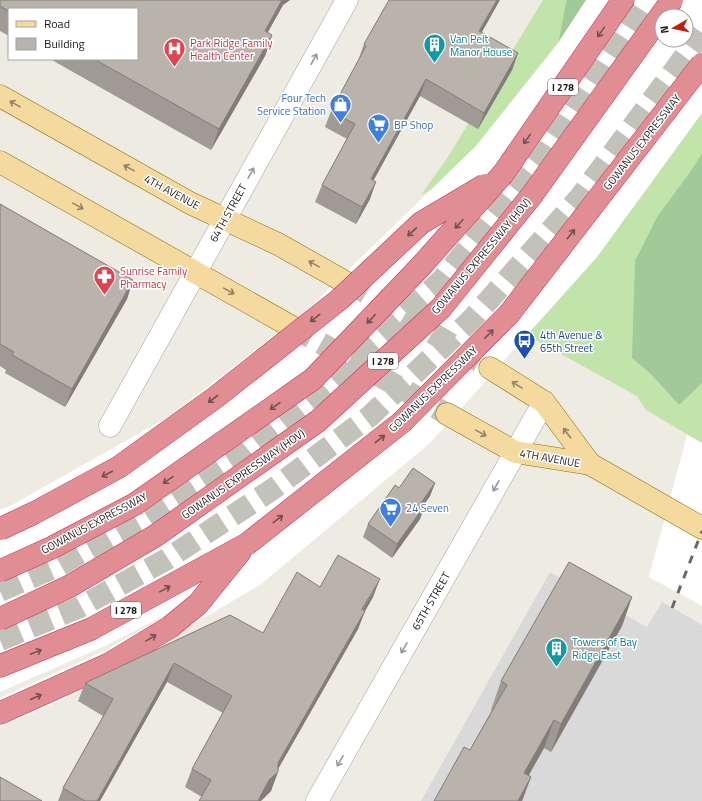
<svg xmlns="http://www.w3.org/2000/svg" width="702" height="801" font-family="'Titillium Web',sans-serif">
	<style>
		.residential { fill: #dad9d9 }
		.grass { fill: #c1e4ab }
		.forest { fill: #a2ca99 }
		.pier { fill: #fff; fill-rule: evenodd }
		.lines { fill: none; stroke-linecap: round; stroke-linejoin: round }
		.major-tunnel { stroke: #c3c2ba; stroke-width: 22; stroke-dasharray: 22 11; stroke-linecap: butt }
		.minor-casing { stroke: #a3a3a3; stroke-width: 23 }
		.major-casing { stroke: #8b6e09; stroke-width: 23 }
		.highway-casing { stroke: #cb2f53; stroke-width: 23 }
		.minor { stroke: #fff; stroke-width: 22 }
		.major { stroke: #f5da9f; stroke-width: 22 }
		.highway { stroke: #e08e94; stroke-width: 22 }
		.rail { stroke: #6a6a6a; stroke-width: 3; stroke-dasharray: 8 8; stroke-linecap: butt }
		.highway-bridge-casing { stroke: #cb2f53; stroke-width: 23; stroke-linecap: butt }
		.highway-bridge { stroke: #e08e94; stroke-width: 22 }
		.wall { fill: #9f9a94 }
		.shaded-wall { fill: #827d78 }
		.building { fill: #b9b3ac; stroke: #827d78 }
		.oneway { stroke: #744f52 }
		.oneway2 { stroke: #999 }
		.oneway3 { stroke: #938464 }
		.labels { text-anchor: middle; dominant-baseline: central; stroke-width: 3; stroke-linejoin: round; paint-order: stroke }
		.shield { fill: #fff; stroke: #606060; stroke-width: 1 }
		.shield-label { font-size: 10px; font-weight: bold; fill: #1c1c1c }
		.culture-label { font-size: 11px; fill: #0d838f; stroke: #fff; text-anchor: start }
		.health-label { font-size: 11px; fill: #be3a42; stroke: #fff; text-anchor: start }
		.shop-label { font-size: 11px; fill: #366cbe; stroke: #fff; text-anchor: start }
		.street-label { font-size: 11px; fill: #1c1c1c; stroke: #fff }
		.transit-label { font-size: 11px; fill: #164399; stroke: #fff; text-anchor: start }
	</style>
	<rect width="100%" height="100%" fill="#edebe2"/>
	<!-- residential -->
	<path class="residential" d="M550,572l97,55 15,-25 40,23v176h-281z"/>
	<!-- grass -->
	<path class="grass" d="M543,0h108l-102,130 -128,65 27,-38z
		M702,88v355l-56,-33 -9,-14 -230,-127z"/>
	<!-- forest -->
	<path class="forest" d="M567,0h31l-44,67 12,-64z
		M702,154v229l-23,22 -28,-31 -19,-16 3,-97 22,-44 31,-42z"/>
	<!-- pier -->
	<path class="pier" d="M586,0h116v113l-105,144 -167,186 -170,142 -195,114 -65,28v-29l108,-49 73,-42 -74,38 -107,47v-182l12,-5 156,-88 137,-105 171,-166 82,-103zM662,16h24v24h-24z
		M687,435l15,8v163l-53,-29z"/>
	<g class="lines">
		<!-- major-tunnel -->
		<path class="major-tunnel" d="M347,283l8,3 135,82
			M292,327l155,87
			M0,591l60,-26 84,-48 97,-64 80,-64 121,-109 103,-127 99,-153
			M0,640l80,-33 87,-48 106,-70 97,-73 103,-98 107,-121 122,-164"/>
		<defs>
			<path id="minor" d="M110,426l237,-426
				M317,801l227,-399"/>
			<path id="major" d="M0,96l190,107 88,41 69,39
				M0,162l292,165
				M490,368l54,34 46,62
				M447,414l68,38 75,12 112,64"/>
			<path id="highway" d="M503,174l120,-174
				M0,666l91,-37 156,-85 155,-122
				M0,713l109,-49 61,-37 28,-23 42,-52"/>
		</defs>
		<!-- minor casing -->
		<use href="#minor" class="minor-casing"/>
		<!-- major casing -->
		<use href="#major" class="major-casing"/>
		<!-- highway casing -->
		<use href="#highway" class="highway-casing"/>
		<!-- minor -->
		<use href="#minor" class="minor"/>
		<!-- major -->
		<use href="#major" class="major"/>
		<!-- highway -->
		<use href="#highway" class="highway"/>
		<!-- rail -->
		<path class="rail" d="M672,608l30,-77"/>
		<defs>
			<path id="highway-bridge" d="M402,422l107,-108 193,-250
				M0,529l34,-16 85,-46 97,-70 124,-98 81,-76 64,-38
				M0,571l51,-23 84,-44 178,-125 108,-113 82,-92
				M0,619l70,-33 85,-50 163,-115 123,-113 91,-113 140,-195"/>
		</defs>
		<!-- highway-bridge casing -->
		<use href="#highway-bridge" class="highway-bridge-casing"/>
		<!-- highway-bridge -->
		<use href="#highway-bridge" class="highway-bridge"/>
	</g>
	<!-- wall -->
	<path class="wall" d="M0,0h290l-7,5 -16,28 5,2 -7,21 -54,94 -161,-91h87l-128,-50v27l-9,-5z
		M482,32l36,21 -6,17 -34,59 -58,-33 -47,84 -3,19 -14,25 -41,-22 7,-17 25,-46 -22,-12 6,-16 27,-50 6,-17z
		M0,204l133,76 -6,19 -62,108 -60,-34 1,-3 -6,-4z
		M435,483l-5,13 -6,9 -4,14 -28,39 -29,-21 5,-13 31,-36z
		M320,587l53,10 -8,14 -7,18 -80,140 -7,22 -8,8 -61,-2 -17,-10 7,-18 31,-56 -56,-31 -67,119h-42l5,-13 40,-72 -25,-15 7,-18 178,-50z
		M632,597l-10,29 -71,126 -7,-4 -15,27 2,2 -9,24h-88l36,-51 22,-40h-1l10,-29z"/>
	<!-- shaded-wall -->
	<path class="shaded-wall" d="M282,0h8l-7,5 -26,47 8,-21z
		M497,0h3l-27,48 6,-17z
		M272,35l-7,21 -54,94 8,-21z
		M518,53l-6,17 -34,59 6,-16z
		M426,79l-6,17 -55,100 6,-17z
		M376,182l-6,17 -14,25 6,-17z
		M133,280l-6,19 -62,108 7,-18z
		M435,483l-5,13 -14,20 5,-13z
		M425,505l-5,14 -28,39 5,-14z
		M380,579l-7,18 -8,14 -7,18 -84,147 4,-4 -7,19 -10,10h-3l20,-38z
		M632,597l-10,29 -71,126 10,-28z
		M174,663l-7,19 -67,119h-3z
		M554,720l-10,28 -30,53 10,-28z
		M531,777l-9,24h-4z"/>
	<!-- building -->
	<path class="building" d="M0,0h282l-17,31 7,4 -53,94 -125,-70h43v-50h-128v2l-9,-5z
		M389,0h108l-18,31 39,22 -34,60 -58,-34 -55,100 5,3 -14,25 -40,-22 33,-61 -24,-13 35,-65 -2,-2z
		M0,204l133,76 -61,109 -60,-34 2,-3 -14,-8z
		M413,468l22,15 -14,20 4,2 -28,39 -29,-20 27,-39 4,3z
		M338,555l42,24 -18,30 3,2 -87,152v9l-9,8 -11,21h-59l12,-21 -19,-11 40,-73 -58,-33 -77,138h-12l-22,-13 50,-89 -28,-16 145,-68 33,18 34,-61 23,15z
		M569,562l63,35 -71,127 -7,-4 -30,53 7,4 -13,24h-84l30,-54 6,3 37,-65 -6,-4z
		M0,777l42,24h-42z"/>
	<!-- one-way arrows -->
	<defs><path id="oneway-shaft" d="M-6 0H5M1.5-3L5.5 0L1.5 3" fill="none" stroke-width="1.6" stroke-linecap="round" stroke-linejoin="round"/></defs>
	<g class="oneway">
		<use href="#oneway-shaft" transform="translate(601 32) rotate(125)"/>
		<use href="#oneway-shaft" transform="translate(527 139) rotate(125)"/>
		<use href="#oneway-shaft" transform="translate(459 224) rotate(132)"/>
		<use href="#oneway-shaft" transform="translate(412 232) rotate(137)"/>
		<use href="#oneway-shaft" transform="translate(571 234) rotate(-52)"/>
		<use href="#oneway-shaft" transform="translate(315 318) rotate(142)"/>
		<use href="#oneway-shaft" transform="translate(371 319) rotate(134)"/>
		<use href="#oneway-shaft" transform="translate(489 334) rotate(-45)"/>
		<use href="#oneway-shaft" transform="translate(213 399) rotate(143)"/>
		<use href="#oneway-shaft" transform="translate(275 406) rotate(145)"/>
		<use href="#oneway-shaft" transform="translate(380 439) rotate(-38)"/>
		<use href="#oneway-shaft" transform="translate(107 474) rotate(152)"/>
		<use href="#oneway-shaft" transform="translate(168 480) rotate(145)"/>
		<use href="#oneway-shaft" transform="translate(278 519) rotate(-38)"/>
		<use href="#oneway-shaft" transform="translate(165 589) rotate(-29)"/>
		<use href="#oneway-shaft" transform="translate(151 638) rotate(-31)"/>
		<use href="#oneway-shaft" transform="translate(36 652) rotate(-22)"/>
		<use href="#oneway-shaft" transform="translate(36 697) rotate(-24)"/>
	</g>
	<g class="oneway2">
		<use href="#oneway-shaft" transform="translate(314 59) rotate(-61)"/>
		<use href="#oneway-shaft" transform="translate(251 173) rotate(-61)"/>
		<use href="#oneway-shaft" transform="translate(496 486) rotate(119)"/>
		<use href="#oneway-shaft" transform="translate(404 648) rotate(120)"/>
		<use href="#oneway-shaft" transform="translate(340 761) rotate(120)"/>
	</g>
	<g class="oneway3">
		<use href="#oneway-shaft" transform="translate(15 104) rotate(-151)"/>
		<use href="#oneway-shaft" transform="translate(129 168) rotate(-151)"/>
		<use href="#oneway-shaft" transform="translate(78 206) rotate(29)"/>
		<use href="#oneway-shaft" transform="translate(314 264) rotate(-151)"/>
		<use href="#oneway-shaft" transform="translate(229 291) rotate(29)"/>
		<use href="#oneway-shaft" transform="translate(517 385) rotate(-148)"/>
		<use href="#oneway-shaft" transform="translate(481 433) rotate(29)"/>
		<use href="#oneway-shaft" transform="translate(567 433) rotate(-127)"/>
	</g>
	<!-- icons -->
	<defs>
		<symbol id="building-pin" viewBox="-11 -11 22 30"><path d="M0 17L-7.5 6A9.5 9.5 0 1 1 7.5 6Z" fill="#0f9aa8" stroke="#fff"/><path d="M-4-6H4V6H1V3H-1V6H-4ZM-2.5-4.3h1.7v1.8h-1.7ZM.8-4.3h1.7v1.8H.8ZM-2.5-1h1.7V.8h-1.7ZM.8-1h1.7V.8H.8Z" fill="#fff"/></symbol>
		<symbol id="hospital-pin" viewBox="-11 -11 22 30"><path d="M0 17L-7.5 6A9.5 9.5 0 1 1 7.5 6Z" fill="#e0444e" stroke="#fff"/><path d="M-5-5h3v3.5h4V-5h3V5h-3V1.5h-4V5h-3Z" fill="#fff"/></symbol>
		<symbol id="shop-pin" viewBox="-11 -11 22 30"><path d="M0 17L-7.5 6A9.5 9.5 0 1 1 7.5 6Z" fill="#3f7fe0" stroke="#fff"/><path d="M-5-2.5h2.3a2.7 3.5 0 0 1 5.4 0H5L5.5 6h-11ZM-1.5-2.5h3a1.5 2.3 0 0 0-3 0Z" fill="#fff"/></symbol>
		<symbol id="supermarket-pin" viewBox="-11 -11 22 30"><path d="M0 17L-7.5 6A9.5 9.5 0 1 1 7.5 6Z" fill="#3f7fe0" stroke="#fff"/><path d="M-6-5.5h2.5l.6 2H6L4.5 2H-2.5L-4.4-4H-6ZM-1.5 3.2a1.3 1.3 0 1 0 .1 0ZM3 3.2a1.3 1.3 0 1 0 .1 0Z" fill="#fff"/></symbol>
		<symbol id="pharmacy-pin" viewBox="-11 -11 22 30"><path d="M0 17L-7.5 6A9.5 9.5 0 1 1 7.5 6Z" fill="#e0444e" stroke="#fff"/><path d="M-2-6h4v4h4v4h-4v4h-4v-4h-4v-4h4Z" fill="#fff"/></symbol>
		<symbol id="bus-pin" viewBox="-11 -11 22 30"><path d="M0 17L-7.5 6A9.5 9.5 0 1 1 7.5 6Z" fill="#1a4fb4" stroke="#fff"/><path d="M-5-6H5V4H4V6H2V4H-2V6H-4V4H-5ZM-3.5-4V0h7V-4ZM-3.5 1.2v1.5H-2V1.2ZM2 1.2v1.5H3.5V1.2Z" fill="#fff"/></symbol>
	</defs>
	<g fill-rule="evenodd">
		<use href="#building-pin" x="422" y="32" width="25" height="34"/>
		<use href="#hospital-pin" x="162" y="36" width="25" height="34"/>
		<use href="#shop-pin" x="328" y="92" width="25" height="34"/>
		<use href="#supermarket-pin" x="366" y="112" width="25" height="34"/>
		<use href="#pharmacy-pin" x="92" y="264" width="25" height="34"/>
		<use href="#bus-pin" x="512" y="328" width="25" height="34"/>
		<use href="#supermarket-pin" x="378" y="496" width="25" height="34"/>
		<use href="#building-pin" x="544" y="636" width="25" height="34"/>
	</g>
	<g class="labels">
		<!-- shield labels -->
		<g class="shield">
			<rect x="548" y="79" width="30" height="16" rx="3"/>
			<rect x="368" y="353" width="30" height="16" rx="3"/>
			<rect x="111" y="602" width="30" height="16" rx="3"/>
		</g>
		<g class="shield-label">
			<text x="563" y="87">I 278</text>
			<text x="383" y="361">I 278</text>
			<text x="126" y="610">I 278</text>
		</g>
		<!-- culture labels -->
		<g class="culture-label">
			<text x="450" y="39">Van Pelt<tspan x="450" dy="13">Manor House</tspan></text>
			<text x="572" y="642">Towers of Bay<tspan x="572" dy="13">Ridge East</tspan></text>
		</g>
		<!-- health labels -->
		<g class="health-label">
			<text x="190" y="43">Park Ridge Family<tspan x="190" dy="13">Health Center</tspan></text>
			<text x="120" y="271">Sunrise Family<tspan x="120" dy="13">Pharmacy</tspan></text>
		</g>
		<!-- shop labels -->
		<g class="shop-label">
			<text x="326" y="98" text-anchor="end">Four Tech<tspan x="326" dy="13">Service Station</tspan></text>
			<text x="394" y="125">BP Shop</text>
			<text x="406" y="508">24 Seven</text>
		</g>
		<!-- street labels -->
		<g class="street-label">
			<text transform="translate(642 142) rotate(-52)">GOWANUS EXPRESSWAY</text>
			<text transform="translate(172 192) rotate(28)">4TH AVENUE</text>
			<text transform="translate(228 213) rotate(-61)">64TH STREET</text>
			<text transform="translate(481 256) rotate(-50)">GOWANUS EXPRESSWAY (HOV)</text>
			<text transform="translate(433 389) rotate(-44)">GOWANUS EXPRESSWAY</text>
			<text transform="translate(550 458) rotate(10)">4TH AVENUE</text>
			<text transform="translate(243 474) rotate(-35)">GOWANUS EXPRESSWAY (HOV)</text>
			<text transform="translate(94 523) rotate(-28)">GOWANUS EXPRESSWAY</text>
			<text transform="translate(431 601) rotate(-60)">65TH STREET</text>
		</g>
		<!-- transit labels -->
		<g class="transit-label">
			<text x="540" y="335">4th Avenue &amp;<tspan x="540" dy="13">65th Street</tspan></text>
		</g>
	</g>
	<!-- legend -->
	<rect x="8" y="8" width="130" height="52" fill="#ffffff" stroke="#a4a4a4"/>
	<rect x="16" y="21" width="20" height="6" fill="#f5da9f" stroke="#a4a4a4"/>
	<text x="44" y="28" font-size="12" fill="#1c1c1c">Road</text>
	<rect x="16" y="38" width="20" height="12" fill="#b9b3ac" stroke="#a4a4a4"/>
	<text x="44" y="48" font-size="12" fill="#1c1c1c">Building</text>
	<!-- north arrow -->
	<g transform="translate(674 28) rotate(261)"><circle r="19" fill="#ffffff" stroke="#a4a4a4"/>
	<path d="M0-3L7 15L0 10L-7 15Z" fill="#bb200d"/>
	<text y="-6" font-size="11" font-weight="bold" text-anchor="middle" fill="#1c1c1c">N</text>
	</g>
</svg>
